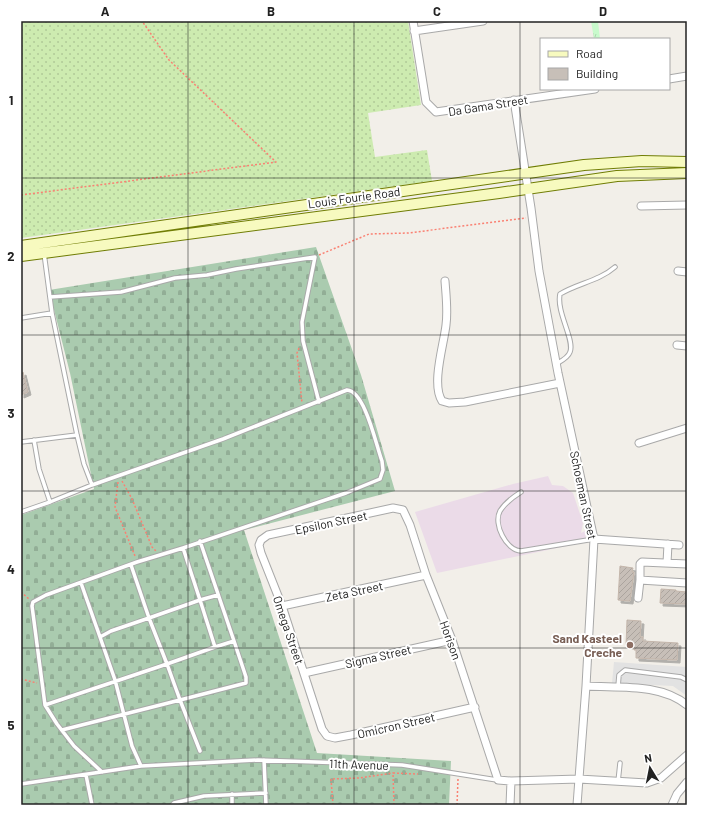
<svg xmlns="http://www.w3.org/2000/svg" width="708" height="826" font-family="Barlow,sans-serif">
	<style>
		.industrial { fill: #ebdbe8 }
		.grass { fill: url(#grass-dots) }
		.cemetery { fill: url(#cemetery-stones) }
		.park { fill: url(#park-tufts) }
		.parking { fill: #e2e2e2 }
		.building { fill: url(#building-hatch); stroke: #c4b6ab; filter: url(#shadow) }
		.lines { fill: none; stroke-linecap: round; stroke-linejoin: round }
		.service-casing { stroke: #a9a9a9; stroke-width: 5.5 }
		.minor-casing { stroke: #a9a9a9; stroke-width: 9 }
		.secondary-casing { stroke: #707d05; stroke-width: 12 }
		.path { stroke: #fa8072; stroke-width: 1.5; stroke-dasharray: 2 2; stroke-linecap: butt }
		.service { stroke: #fff; stroke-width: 3.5 }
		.minor { stroke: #fff; stroke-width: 7 }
		.secondary { stroke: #f7fabf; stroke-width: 10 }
		.grid { fill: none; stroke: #222; stroke-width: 1; stroke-opacity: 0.55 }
		.education-dot { fill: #8d6e63; stroke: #fff; stroke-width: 1.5 }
		.labels { text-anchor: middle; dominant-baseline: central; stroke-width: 4; stroke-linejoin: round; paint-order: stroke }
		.street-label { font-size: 12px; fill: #222; stroke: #fff }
		.education-label { font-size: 12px; font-weight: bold; fill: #785e54; stroke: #fff; text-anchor: end }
		.neatline { fill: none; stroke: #222; stroke-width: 1.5 }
		.grid-label { font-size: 13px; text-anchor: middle; font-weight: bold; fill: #222 }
	</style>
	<defs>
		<pattern id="grass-dots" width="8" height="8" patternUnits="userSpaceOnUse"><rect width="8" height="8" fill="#cdebb0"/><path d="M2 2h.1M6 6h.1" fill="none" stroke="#b0c997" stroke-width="1.8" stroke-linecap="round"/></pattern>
		<pattern id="cemetery-stones" width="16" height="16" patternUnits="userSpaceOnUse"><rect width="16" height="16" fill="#aacbaf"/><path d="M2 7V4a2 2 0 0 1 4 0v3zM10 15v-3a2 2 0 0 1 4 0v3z" fill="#92ae96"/></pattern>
		<pattern id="park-tufts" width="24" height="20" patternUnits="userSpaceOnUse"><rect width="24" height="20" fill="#c8facc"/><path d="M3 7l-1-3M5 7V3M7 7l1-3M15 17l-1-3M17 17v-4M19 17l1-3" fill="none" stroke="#acd6af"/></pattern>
		<pattern id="building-hatch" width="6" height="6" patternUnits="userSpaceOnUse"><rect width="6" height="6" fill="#c7bfb8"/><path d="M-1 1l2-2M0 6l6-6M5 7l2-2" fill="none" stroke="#aba49e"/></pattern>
		<filter id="shadow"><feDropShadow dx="3" dy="3" stdDeviation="0" flood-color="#0004"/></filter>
	</defs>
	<rect width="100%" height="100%" fill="#f2efe9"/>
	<!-- industrial -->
	<path class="industrial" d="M548,476l4,9 11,1 10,7 10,30 -2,10 4,-2 1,11 -149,31 -22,-61 98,-28z"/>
	<!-- grass -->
	<path class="grass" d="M21,21h387l13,84 -53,8 7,44 52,-7 5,31 -411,57z"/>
	<!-- cemetery -->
	<path class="cemetery" d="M316,247l45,128 34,116 -151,39 73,223 134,8 -2,44h-428v-290l73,-26 -24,-116 -21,-83z"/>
	<!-- park -->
	<path class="park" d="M591,21h7l2,18h-6z"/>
	<!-- parking -->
	<path class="parking" d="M614,662l73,5v29l-14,-10 -61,-3z"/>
	<!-- building -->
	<path class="building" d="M23,372l5,20 -7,3v-22z
		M620,566l13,2 -1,4h2l-4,29 -12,-1z
		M661,589l15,1v1l11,1v12l-27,-1z
		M627,620l14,1 -1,16h3v4l35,2 -1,17 -41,-2v-8h-2v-3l-8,-2z"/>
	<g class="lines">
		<defs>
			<path id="service" d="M50,297l71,-5 54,-14 32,-3 29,-6 79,-12 -13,65 1,19 16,61
				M52,313l25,122 7,29 8,21 131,-46 124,-49c18,1 29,55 35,71l1,9 -3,9 -34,14 -163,55
				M21,318l31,-5 -8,-60
				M556,364c5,-3 12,-6 14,-12 5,-12 -14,-40 -10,-58 18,-11 39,-13 55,-27
				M21,442l56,-7
				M521,492c-8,5 -16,11 -21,19 -7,13 6,39 21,40l73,-12
				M50,502l42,-17
				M21,512l29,-10 -11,-33 -5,-29
				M200,541l34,100 -19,6 -15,-47 18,-5
				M81,583l19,54
				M618,687l1,-12 6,-5 56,7 6,3
				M45,705l122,-41 -18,-46 -38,13 -11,6 15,43 17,66 9,20
				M62,730l118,-30 -13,-36 48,-17
				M200,751l-20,-51 66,-17v-6l-12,-36
				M264,760l2,45
				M102,772l-28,-26 -17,-22 -12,-19 -13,-99 1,-4 13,-7 91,-33 46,-14 17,52 -51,18 -18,-53
				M86,775l6,30
				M618,782l2,-19
				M21,784l120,-18 117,-6 144,5 95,15
				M232,794v11
				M172,805l2,-2 30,-7 62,-3"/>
			<path id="minor" d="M413,21l13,81 10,10 159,-23
				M414,31l69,-10
				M669,79l18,-3
				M514,100l17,108 8,63 19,102 36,166 -8,147 -9,119
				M641,206l46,-1
				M678,271l9,1
				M445,281c1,14 3,30 1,44 -2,19 -15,59 -4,76l7,2 16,-1 95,-19
				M677,345l10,1
				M639,443l48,-15
				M594,539l85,6
				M667,563l1,-19
				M687,564l-45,-2 -2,2v16l47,3
				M638,598l2,-18
				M282,606l144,-31
				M304,673l148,-33
				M586,686c33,2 74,-3 101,19
				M475,707l-124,28 -16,3 -8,-2 -5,-7 -40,-123 -21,-53 -2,-8 2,-5 7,-5 125,-27 10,2 7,15 16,50 26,65 46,140 13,1 68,-2 68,4 14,-5 26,-23
				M510,805l1,-24
				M672,805l5,-11 10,-12"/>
			<path id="secondary" d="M21,246l563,-81 58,-4 45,1
				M21,256l478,-63 118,-17 70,-3"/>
		</defs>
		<!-- service casing -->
		<use href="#service" class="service-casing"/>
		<!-- minor casing -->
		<use href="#minor" class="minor-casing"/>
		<!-- secondary casing -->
		<use href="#secondary" class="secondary-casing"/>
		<!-- path -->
		<path class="path" d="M21,195l255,-33 -107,-102 -27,-39
			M319,255l50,-21 39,-1 118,-15
			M299,348l-2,5 5,50
			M122,481l10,18 20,48 4,4
			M118,482l-3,25 20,49
			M21,592l8,7
			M21,679l16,4
			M333,805l-2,-26 28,-1 34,-5
			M394,805l-1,-32 25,1
			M457,805l1,-26"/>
		<!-- service -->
		<use href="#service" class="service"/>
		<!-- minor -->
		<use href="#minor" class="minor"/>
		<!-- secondary -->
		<use href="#secondary" class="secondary"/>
	</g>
	<!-- grid -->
	<path class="grid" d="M188,21v784M354,21v784M520,21v784M21,178h666M21,335h666M21,491h666M21,648h666"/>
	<!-- markers -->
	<circle class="education-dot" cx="630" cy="645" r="4"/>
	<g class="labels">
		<!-- street labels -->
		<g class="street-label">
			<text transform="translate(488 105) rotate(-9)">Da Gama Street</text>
			<text transform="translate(354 197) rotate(-8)">Louis Fourie Road</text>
			<text transform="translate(584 495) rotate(78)">Schoeman Street</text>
			<text transform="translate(331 522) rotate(-12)">Epsilon Street</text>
			<text transform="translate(354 591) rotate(-12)">Zeta Street</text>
			<text transform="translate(289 630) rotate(71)">Omega Street</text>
			<text transform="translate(451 640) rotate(70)">Horison</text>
			<text transform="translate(378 656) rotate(-13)">Sigma Street</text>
			<text transform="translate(396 725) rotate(-13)">Omicron Street</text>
			<text transform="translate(359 764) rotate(2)">11th Avenue</text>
		</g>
		<!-- education labels -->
		<g class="education-label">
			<text x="622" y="638">Sand Kasteel<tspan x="622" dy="14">Creche</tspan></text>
		</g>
	</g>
	<!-- border -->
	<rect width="708" height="826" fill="none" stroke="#ffffff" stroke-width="44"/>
	<!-- legend -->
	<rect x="540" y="38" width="130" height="52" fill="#ffffff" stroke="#a7a7a7"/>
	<rect x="548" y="51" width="20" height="6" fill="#f7fabf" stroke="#a7a7a7"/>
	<text x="576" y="58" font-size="12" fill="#222222">Road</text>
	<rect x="548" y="68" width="20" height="12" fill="#c7bfb8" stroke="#a7a7a7"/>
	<text x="576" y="78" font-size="12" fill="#222222">Building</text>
	<!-- north arrow -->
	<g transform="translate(650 768) rotate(350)" stroke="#ffffff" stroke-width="3" paint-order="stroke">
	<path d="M0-3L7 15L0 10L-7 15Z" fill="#222222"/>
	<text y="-6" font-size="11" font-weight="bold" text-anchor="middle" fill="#222222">N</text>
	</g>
	<rect x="22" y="22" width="664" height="782" class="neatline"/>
	<g class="grid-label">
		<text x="105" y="16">A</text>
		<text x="271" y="16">B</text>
		<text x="437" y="16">C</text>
		<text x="603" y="16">D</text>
		<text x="11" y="105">1</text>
		<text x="11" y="261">2</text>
		<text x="11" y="418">3</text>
		<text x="11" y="574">4</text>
		<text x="11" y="730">5</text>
	</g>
</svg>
